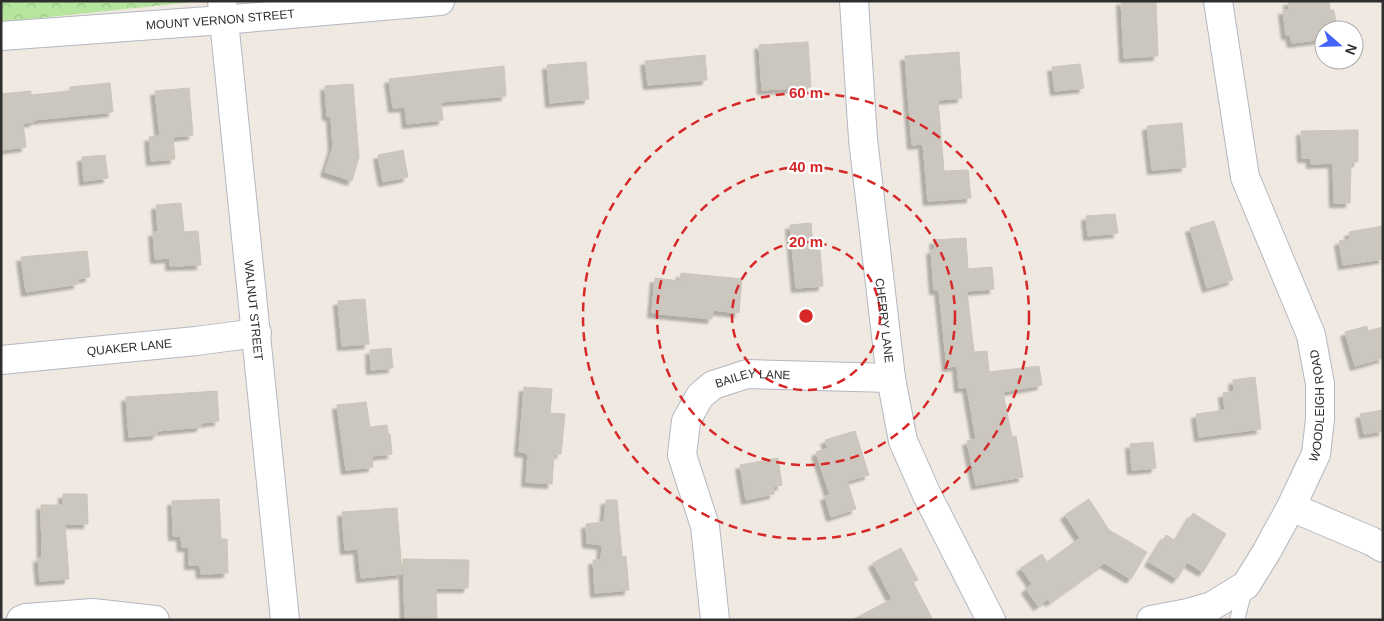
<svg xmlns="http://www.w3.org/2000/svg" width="1384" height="621" font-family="Helvetica,sans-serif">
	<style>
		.forest { fill: url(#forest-crowns) }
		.building { fill: #cbc7bf; stroke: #cbc5ba; filter: url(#shadow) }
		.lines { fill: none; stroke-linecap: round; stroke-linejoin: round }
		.service-casing { stroke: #b4b7c1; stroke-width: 16 }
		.minor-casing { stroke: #b4b7c1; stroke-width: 30 }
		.tertiary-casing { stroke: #b4b7c1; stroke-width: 30 }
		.service { stroke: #fff; stroke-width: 14 }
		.minor { stroke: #fff; stroke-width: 28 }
		.tertiary { stroke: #fff; stroke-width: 28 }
		.ring { fill: none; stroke: #d62828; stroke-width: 2.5; stroke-dasharray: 9 6 }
		.labels { text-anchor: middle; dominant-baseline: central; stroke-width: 4.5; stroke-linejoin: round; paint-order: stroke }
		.street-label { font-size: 12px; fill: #2e2e2e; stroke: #fff }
		.centre { fill: #d62828; stroke: #fff; stroke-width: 2.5 }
		.ring-label { font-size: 15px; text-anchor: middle; font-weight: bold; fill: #d62828; stroke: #fff; stroke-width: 4.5; stroke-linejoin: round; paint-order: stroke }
	</style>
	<defs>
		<pattern id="forest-crowns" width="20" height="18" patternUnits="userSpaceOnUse" patternTransform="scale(1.25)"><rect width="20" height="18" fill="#b6e59e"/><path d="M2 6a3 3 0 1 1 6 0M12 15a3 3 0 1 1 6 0" fill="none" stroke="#9dc588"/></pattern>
		<filter id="shadow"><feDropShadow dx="-4.5" dy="4.5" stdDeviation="1" flood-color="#0004"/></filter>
	</defs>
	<rect width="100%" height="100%" fill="#efe9e1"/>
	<!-- forest -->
	<path class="forest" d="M1,1h202l-202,21z"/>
	<!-- building -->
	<path class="building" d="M1121,1h35l2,55 -34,2z
		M1288,1h41l1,9h4l3,20h-13v9l-32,4 -2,-8h-4l-3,-25h6z
		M808,42l3,45 -49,3 -3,-45z
		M959,52l3,46 -24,2 6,71 24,-1 3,28 -43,3 -5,-57 -11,1 -7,-89z
		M705,55l2,25 -59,5 -3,-24z
		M586,62l3,37 -39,4 -3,-38z
		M1080,64l4,24 -29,3 -3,-24z
		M504,66l2,30 -65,6 2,18 -36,4 -2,-17 -12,1 -4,-29z
		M110,83l3,29 -79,8v2l-11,1 3,24 -25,3v-56l30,-3v4l39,-4v-4z
		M353,84l6,73 -7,24 -27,-9 8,-25 -2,-31h-4l-2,-30z
		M189,88l4,47 -20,2 2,22 -24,2 -2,-24 11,-1 -5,-45z
		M1182,123l4,44 -34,3 -5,-44z
		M1358,130v32h-7l-1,41h-16l-1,-40 -22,1v-6h-9l-1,-27z
		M403,150l5,27 -25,5 -5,-27z
		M105,155l3,23 -24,3 -2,-24z
		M181,203l3,29 14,-1 3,34 -31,1v-8l-15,1 -2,-27h5l-2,-27z
		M1115,214l3,19 -30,3 -2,-20z
		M1214,221l19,59 -26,8 -17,-60z
		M811,223l2,27h7l3,36 -27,2 -6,-63z
		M1383,226v33l-40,6 -4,-24 11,-2 -1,-7z
		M966,238l2,31 24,-2 2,22 -27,2 7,61 13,-1 2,21 50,-6 3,19 -39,7 9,45 4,-1 7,41 -47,8 -9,-44 9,-2 -9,-52 -8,1 -2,-22 -10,1 -8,-77h-5l-3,-40 4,-1 -1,-9z
		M87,251l3,26 -12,2v5l-52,8 -5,-35z
		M681,273l61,6 -3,34 -26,-3 -1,9 -60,-6 3,-35 25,3z
		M365,299l4,45 -27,2 -4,-45z
		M1367,326l1,5 15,-4v31l-28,8 -10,-34z
		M391,348l2,20 -22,2 -1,-20z
		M1255,377l6,52 -62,8 -3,-23 29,-4 -2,-17 11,-1 -1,-12z
		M524,387l28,2 -2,24 15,1 -4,40h-7l-2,30 -26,-2 2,-29 -9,-1z
		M217,391l2,30 -18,2v4l-44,4v4l-28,2 -3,-40z
		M366,402l4,25 17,-2 1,9h2l2,20 -20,2 1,11 -27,3 -9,-65z
		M1383,410v21l-19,3 -4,-20z
		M855,431l14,44 -22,6 9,28 -25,8 -6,-21 5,-1 -14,-43 12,-4 -3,-8z
		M1153,442l3,26 -24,2 -2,-26z
		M778,458l4,27 -9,2 1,7 -28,6 -6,-35z
		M63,494h24l1,30h-23l4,55 -29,2 -2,-23h4l-1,-53h22z
		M219,499l2,40h6l1,34 -27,1 -1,-9h-11v-18h-7l-1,-11h-8l-1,-35z
		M1089,499l20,31 38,22 -16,27 -27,-16 -54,39 -2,-3 -10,7 -12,-17 6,-5 -11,-16 21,-14 5,8 33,-24 -15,-23z
		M606,500h11l5,57 4,-1 3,34 -34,3 -2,-33h8l1,-15 -15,-2 -1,-19 18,-2z
		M397,508l5,66 -41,4 -3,-29 -13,1 -3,-38z
		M1193,513l33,21 -23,38 -16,-10 -10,17 -28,-17 17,-27 10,6z
		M901,548l17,32 -5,2 20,38h-81l40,-21 -19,-36z
		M403,559l66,1 -1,28h-32l1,32h-32z"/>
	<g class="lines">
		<defs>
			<path id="service" d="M1237,620l9,-34"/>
			<g id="minor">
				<path id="s1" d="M854,1l9,138 28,239 12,63 24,54 64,125"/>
				<path id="s2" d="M1,360l195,-19 61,-8"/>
				<path d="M1291,507l80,34 12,7"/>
				<path d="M21,620l5,-2 67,-5 62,7"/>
				<path id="s3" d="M715,620l-10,-94 -23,-71 4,-34 14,-25 13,-11 34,-11 144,4"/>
				<path id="s4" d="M1151,620l37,-7 24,-7 34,-21 21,-34 24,-44 25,-53 4,-35v-35l-9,-49 -66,-158 -27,-176"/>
			</g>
			<g id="tertiary">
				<path id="s5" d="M222,1l63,619"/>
				<path id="s6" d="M1,36l222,-16 217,-19"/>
			</g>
		</defs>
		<!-- service casing -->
		<use href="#service" class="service-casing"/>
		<!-- minor casing -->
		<use href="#minor" class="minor-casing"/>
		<!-- tertiary casing -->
		<use href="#tertiary" class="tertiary-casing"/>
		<!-- service -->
		<use href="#service" class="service"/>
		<!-- minor -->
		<use href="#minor" class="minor"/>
		<!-- tertiary -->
		<use href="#tertiary" class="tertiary"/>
	</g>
	<!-- distance rings -->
	<g class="ring">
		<circle cx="806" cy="316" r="74"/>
		<circle cx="806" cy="316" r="149"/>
		<circle cx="806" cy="316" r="223"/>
	</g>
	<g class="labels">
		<!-- street labels -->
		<g class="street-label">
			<text stroke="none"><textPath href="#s6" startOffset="220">MOUNT VERNON STREET</textPath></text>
			<text stroke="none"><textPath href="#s5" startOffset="311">WALNUT STREET</textPath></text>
			<text stroke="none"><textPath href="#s1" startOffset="321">CHERRY LANE</textPath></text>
			<text stroke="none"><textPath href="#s2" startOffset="129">QUAKER LANE</textPath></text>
			<text stroke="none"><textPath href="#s3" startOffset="290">BAILEY LANE</textPath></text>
			<text stroke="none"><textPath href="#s4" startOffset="300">WOODLEIGH ROAD</textPath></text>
		</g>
	</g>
	<circle cx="806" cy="316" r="8" class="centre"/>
	<g class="ring-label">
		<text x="806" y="98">60 m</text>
		<text x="806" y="172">40 m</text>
		<text x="806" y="247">20 m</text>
	</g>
	<!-- border -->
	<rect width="1384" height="621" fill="none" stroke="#2e2e2e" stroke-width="5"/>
	<!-- north arrow -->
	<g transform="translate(1339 45) rotate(110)"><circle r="24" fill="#ffffff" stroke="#ababab"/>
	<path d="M0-4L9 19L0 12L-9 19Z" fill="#4264fb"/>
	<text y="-8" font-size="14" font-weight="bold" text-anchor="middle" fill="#2e2e2e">N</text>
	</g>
</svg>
